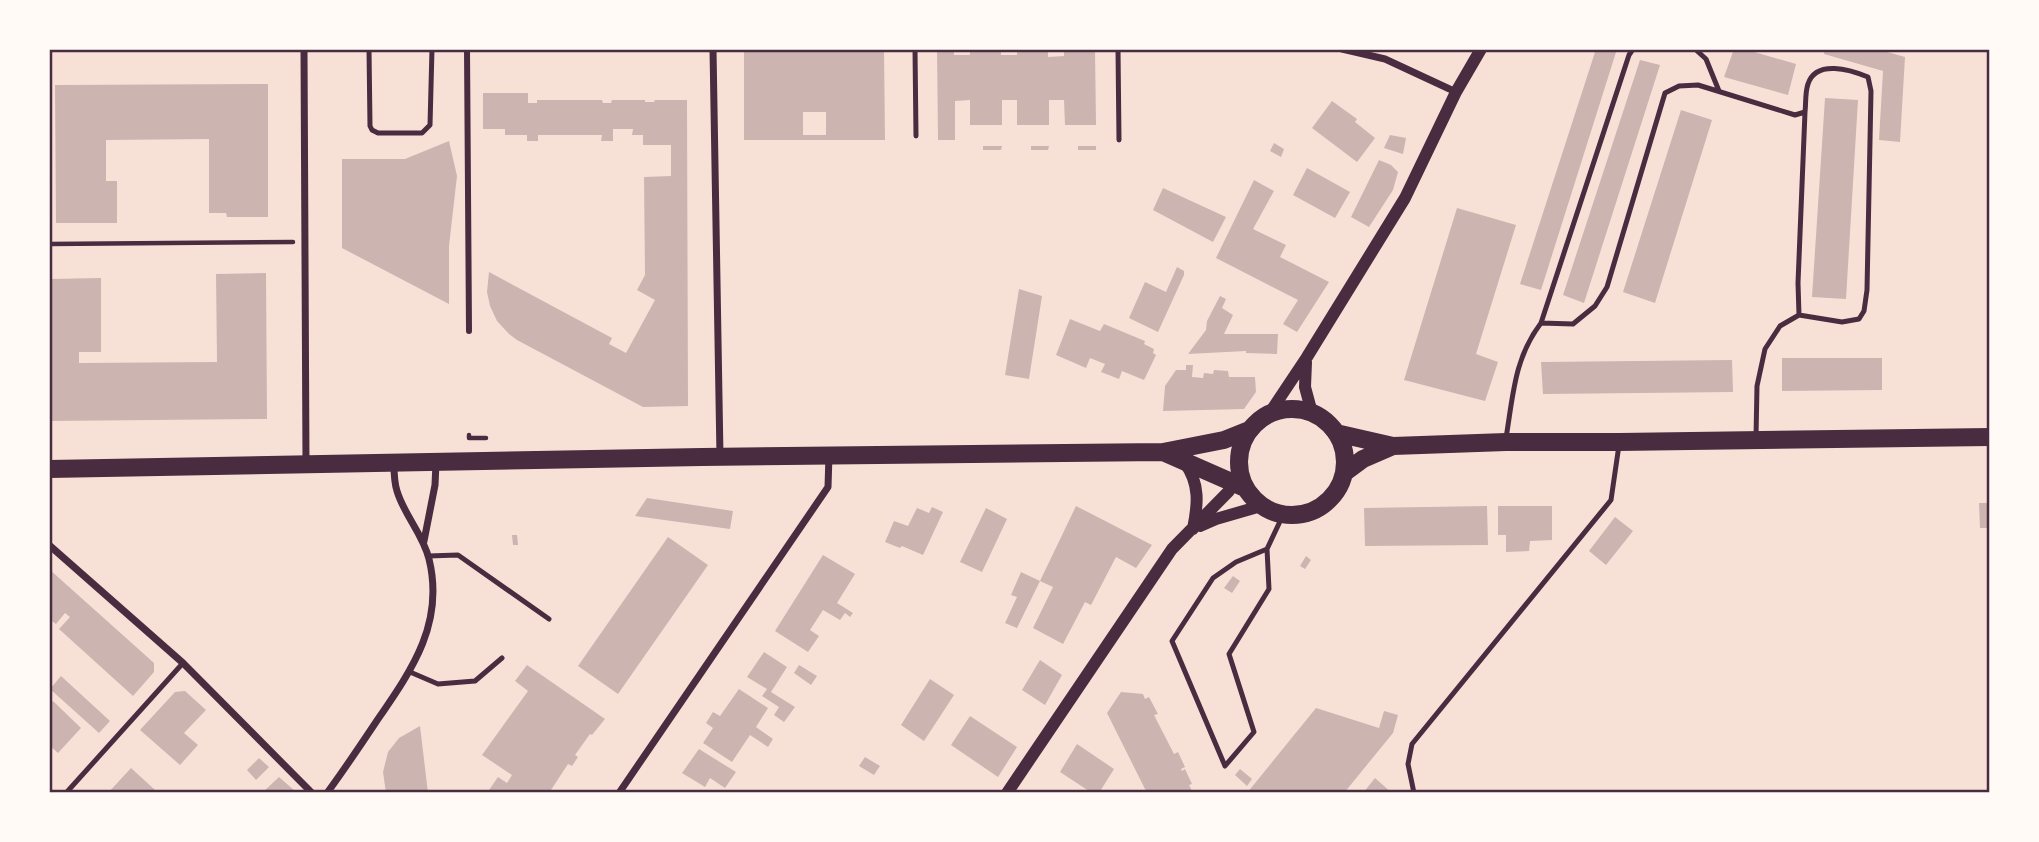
<svg xmlns="http://www.w3.org/2000/svg" width="2039" height="842" font-family="Spectral,serif">
	<style>
		.building { fill: #ccb4b1; fill-rule: evenodd }
		.lines { fill: none; stroke-linecap: round; stroke-linejoin: round }
		.path { stroke: #4a2c40; stroke-width: 4.5 }
		.service { stroke: #4a2c40; stroke-width: 5 }
		.pedestrian { stroke: #4a2c40; stroke-width: 6 }
		.minor { stroke: #4a2c40; stroke-width: 7 }
		.tertiary { stroke: #4a2c40; stroke-width: 12 }
		.primary { stroke: #4a2c40; stroke-width: 18 }
		.neatline { fill: none; stroke: #4a2c40; stroke-width: 2.5 }
	</style>
	<rect width="100%" height="100%" fill="#f7e1d7"/>
	<!-- building -->
	<path class="building" d="M744,49h140l1,91h-141zM803,112h23v23h-23z
		M937,49h17v6h16v-6h31v6h16v-6h31v8l16,-1v-7h31l1,76h-31l-1,-25h-15v25h-32v-25h-15v25h-32v-25l-15,1v39h-17z
		M1596,49h21l-76,241 -21,-6z
		M1734,49h10l52,15 -8,31 -64,-18z
		M1825,49h52l28,8 -5,85 -21,-2 4,-69 -59,-17z
		M1640,60l20,5 -76,238 -21,-8z
		M268,84v133h-41l-1,-4h-17v-74l-103,1v41h11v42h-61l-1,-138z
		M483,93h45v10h9v-3h65l1,3h8l1,-3h33v2h9l1,-2h32l1,306 -45,1 -126,-67 -8,-6 -12,-13 -7,-15 -3,-14 2,-20 123,66 -3,6 17,9 29,-53 -18,-10 8,-15 -1,-98 27,-1v-31h-28v-10h-11l1,-6h-20v12h-12l1,-6h-64v6h-11v-6h-22v-6h-22z
		M1825,98l33,2 -12,199 -34,-2z
		M1332,101l25,18 -2,3 20,16 -18,24 -45,-34z
		M1681,110l31,10 -57,183 -32,-11z
		M1390,135l16,3 -3,16 -19,-6z
		M449,141l8,35 -8,70v58l-107,-56v-89h63z
		M1274,143l10,6 -3,8 -11,-6z
		M983,146h19l-1,4h-18z
		M1031,146h18l-1,4h-17z
		M1078,146h18v4h-18z
		M1379,160l12,5 7,7 -5,18 -24,37 -18,-10z
		M1307,168l43,24 -15,26 -42,-23z
		M1254,180l20,11 -21,38 33,16 -6,12 49,25 -32,50 -14,-8 15,-24 -82,-42z
		M1163,188l63,29 -13,25 -60,-32z
		M1457,208l59,17 -40,129 22,8 -13,39 -81,-21z
		M1177,267l7,4v4l-26,57 -29,-14 16,-36 21,10z
		M266,273l1,146 -218,2v-142l52,-1v74h-22v11l138,-1 -1,-88z
		M1019,289l23,7 -13,83 -24,-4z
		M1220,296l6,3 -4,9 11,7 -9,19h54l-1,20 -31,-1v-2l-58,3 18,-24 1,-9z
		M1070,319l30,12 4,-7 41,17 -1,3 10,5 -1,4 3,2 -12,25 -22,-9 -3,8 -18,-7 4,-8 -15,-6 -4,10 -30,-13z
		M1782,358h100v32l-100,1z
		M1732,360l1,32 -190,2 -2,-32z
		M1186,365h7l-1,12 11,1 1,-5 9,1 1,-4 14,1 1,6h26l1,15 -12,17 -81,2 2,-25 11,-16h10z
		M647,498l86,13 -3,18 -95,-13z
		M1979,503h11v25h-10z
		M1076,506l76,39 -16,23 -20,-11 -25,48 -6,-3 -22,42 -30,-16 20,-41 -13,-6z
		M1487,506l1,39 -123,1 -1,-38z
		M1498,506h54v34l-22,1 -1,10 -23,1v-17h-8z
		M932,507l11,5 -20,43 -21,-9 -2,2 -15,-6 9,-21 14,5 9,-18 12,5z
		M986,508l21,11 -25,53 -22,-10z
		M1615,517l18,14 -27,34 -17,-14z
		M512,535h5l1,10h-5z
		M668,537l40,28 -90,129 -40,-28z
		M823,555l32,19 -18,29 16,10 -3,4 -5,-4 -5,7 -17,-10 -13,20 9,6 -11,16 -33,-21z
		M1306,556l5,4 -6,9 -5,-3z
		M49,569l105,94v9l-21,24 -74,-67 11,-12 -5,-4 -9,11 -7,-5z
		M1021,572l19,9 -23,47 -12,-5 12,-26 -6,-2z
		M1233,576l7,5 -8,12 -8,-5z
		M764,652l23,15 -16,25 24,15 -11,15 -10,-7 5,-8 -17,-11 5,-7 -20,-12z
		M1040,660l22,15 -17,30 -23,-15z
		M527,665l78,54 -13,16 -2,-1 -15,21 3,2 -6,9 -4,-2 -19,29h-62l11,-16 9,6 5,-8 -30,-20 46,-64 -13,-10z
		M799,665l18,11 -6,9 -17,-12z
		M61,676l49,45 -11,12 -49,-44z
		M930,679l24,16 -30,46 -23,-16z
		M739,689l29,19 -12,19 17,12 -5,8 -18,-12 -18,27 -29,-19 10,-15 -7,-5 7,-11 7,4z
		M185,691l21,19 -22,23 14,12 -18,20 -40,-35 35,-38z
		M1121,692l22,2 2,5 4,-2 9,17 -4,1 20,39 4,-2 7,15 -4,2 1,2 3,-2 7,15 -3,1 4,8h-46l-40,-80z
		M53,701l28,27 -23,25 -9,-8v-40z
		M1316,708l63,20 5,-17 14,4 -5,18 -49,60h-97z
		M970,716l47,31 -19,30 -47,-32z
		M420,726l8,67h-42l-3,-21 5,-20 11,-14z
		M1077,744l37,25 -15,24h-7l-32,-21z
		M699,749l37,23 -11,16 -15,-10 -5,9 -23,-14z
		M865,757l15,9 -6,9 -15,-9z
		M259,758l10,9 -13,13 -9,-10z
		M131,768l24,22 -3,3h-44z
		M1240,769l12,10 -5,7 -12,-11z
		M279,777l16,14 -1,2h-32z
		M1375,778l17,15h-29z"/>
	<g class="lines">
		<!-- path -->
		<path class="path" d="M49,244l244,-2
			M469,435v3h17"/>
		<!-- service -->
		<path class="service" d="M369,49l1,77 2,4 6,3h44l8,-8 2,-76
			M915,49l1,87
			M1118,49l1,91
			M1695,49l11,10 13,32
			M1799,315l-1,-32 7,-171
			M1541,323l88,-268 4,-6
			M1506,438c7,-41 8,-80 35,-115l32,1 22,-18 12,-19 58,-194 14,-7 19,-1 97,30 10,-3c1,-8 0,-20 3,-28 8,-25 43,-14 60,-7l3,14 -4,199 -3,21 -5,8 -17,3 -43,-7 -19,11 -15,23 -8,37 -1,51
			M1267,549l2,40 -40,65 25,78 -29,34 -53,-125 41,-63 23,-16 31,-13 16,-34
			M428,556l30,-1 91,64
			M410,672l28,12 37,-3 27,-23
			M66,793l117,-130
			M1414,793l-6,-29 4,-20 199,-244 8,-55"/>
		<!-- pedestrian -->
		<path class="pedestrian" d="M467,49l2,282"/>
		<!-- minor -->
		<path class="minor" d="M304,49l2,415
			M713,49l7,407
			M1342,49l43,10 71,33
			M424,541l11,-56 1,-22
			M49,545l134,118 129,130
			M327,793c17,-23 33,-47 49,-71 35,-51 69,-98 53,-163 -6,-25 -25,-44 -32,-68 -3,-9 -3,-19 -3,-27
			M619,793l209,-306 1,-32"/>
		<!-- tertiary -->
		<path class="tertiary" d="M1306,362l-1,25 7,26
			M1269,414l38,-57 98,-159 51,-106 25,-43
			M1185,463c15,21 13,41 8,66
			M1200,526l16,-7 45,-13
			M1007,793l165,-244 57,-58 10,-21"/>
		<!-- primary -->
		<path class="primary" d="M1239 462a53 53 0 1 1 106 0a53 53 0 1 1-106 0Z
			M1336,433l57,13 113,-4h113l371,-5
			M1163,452l82,36
			M49,469l653,-12 461,-5 61,-12 25,-10
			M1344,473l19,-14 30,-13"/>
	</g>
	<!-- border -->
	<rect width="2039" height="842" fill="none" stroke="#fffaf5" stroke-width="102"/>
	<rect x="51" y="51" width="1937" height="740" class="neatline"/>
</svg>
